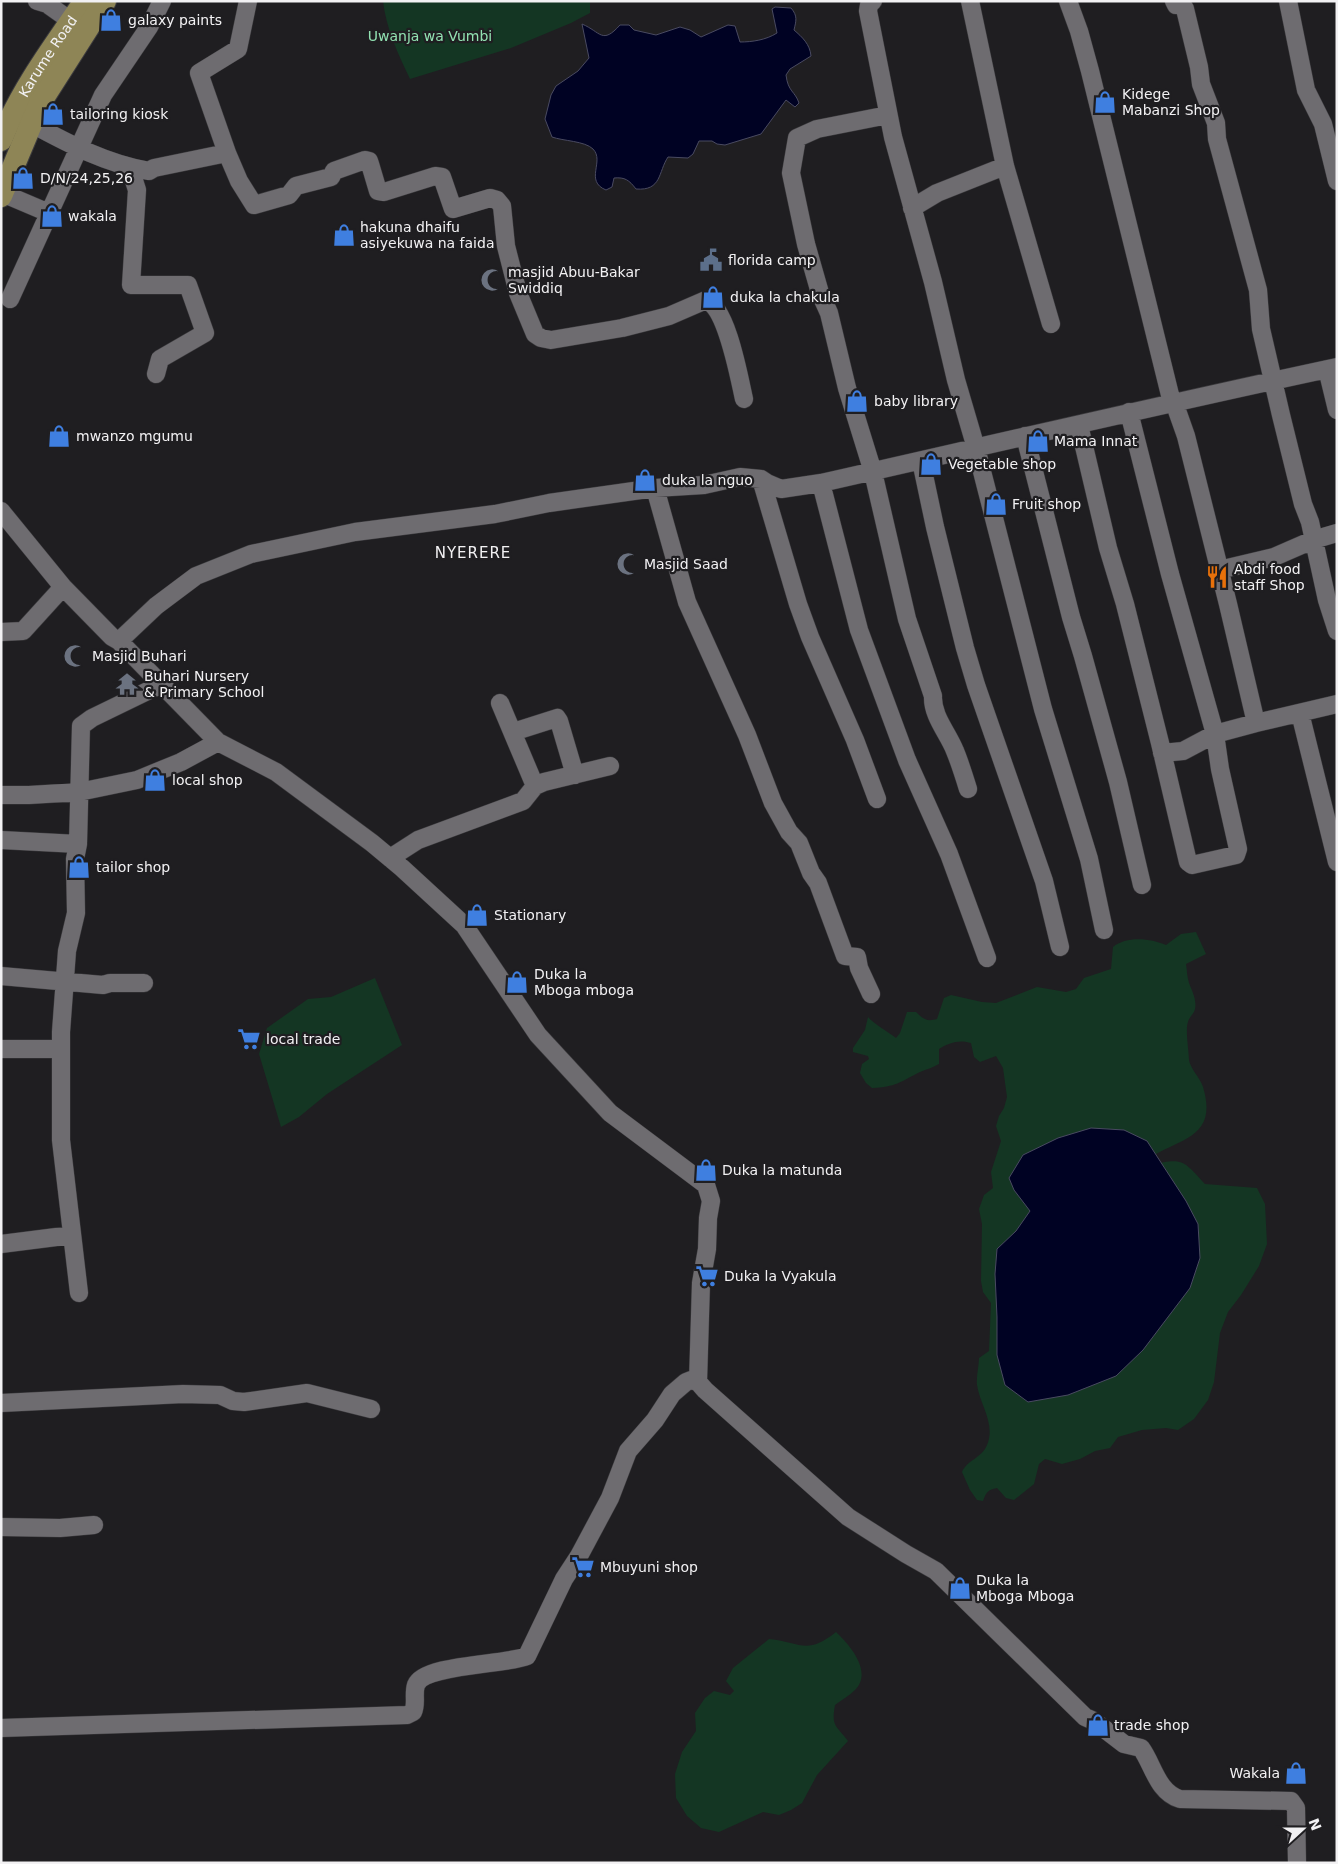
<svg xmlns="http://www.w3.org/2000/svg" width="1338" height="1864" font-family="'DejaVu Sans',sans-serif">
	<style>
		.green { fill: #143623 }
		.water { fill: #000223; stroke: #494a61 }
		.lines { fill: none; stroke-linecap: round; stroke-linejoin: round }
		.minor-casing { stroke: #3c3b3e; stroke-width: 19 }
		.major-casing { stroke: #3c3b3e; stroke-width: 24 }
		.minor { stroke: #6e6c70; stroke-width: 18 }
		.major { stroke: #8e8556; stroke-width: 22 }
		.labels { text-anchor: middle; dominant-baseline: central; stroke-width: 4.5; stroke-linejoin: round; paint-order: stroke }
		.poi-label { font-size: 14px; fill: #f2f1f3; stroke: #1f1e21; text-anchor: start }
		.park-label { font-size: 14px; fill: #92e2b2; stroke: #1f1e21 }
		.street-label { font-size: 14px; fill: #f2f1f3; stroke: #1f1e21 }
		.neighbourhood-label { font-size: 15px; letter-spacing: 1px; fill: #f2f1f3; stroke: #1f1e21 }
	</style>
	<rect width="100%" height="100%" fill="#1f1e21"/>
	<!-- green -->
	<path class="green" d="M383,1h207v12l-19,10 -60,25 -101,31c-12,-25 -24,-51 -27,-78z
		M1196,932l10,22 -20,10c1,6 1,13 3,19 3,8 8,17 6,26 -1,5 -6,8 -7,13 -3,8 1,29 1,38 1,8 11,18 14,27 15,50 -21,51 -54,71l2,7c32,-8 33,-4 54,19l52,4 8,16 2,40 -8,22 -18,29 -13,17 -8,21 -6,49 -6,18 -14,19 -16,11 -12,-2 -24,2 -24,7 -8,11 -15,3 -15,8 -18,5 -17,-5 -6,5 -5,20 -20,16 -8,-2 -9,-10c-9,2 -11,4 -14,13l-6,-1 -7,-10 -8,-18c5,-12 20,-14 25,-27 9,-21 -7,-40 -10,-60 -1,-8 2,-19 2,-27l10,-7 2,-48 -8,-11 -2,-11 1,-57 -3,-15 5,-14 9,-7 -2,-16 10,-31 -5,-15 3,-10 5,-8 3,-11 -4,-29 -7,-12 -16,6 -6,-5 -3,-14c-11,-4 -23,0 -32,6v15c-7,4 -12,5 -19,8 -20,10 -24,15 -48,16l-6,-5 -6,-10 2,-9 7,-5 -1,-3 -15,-4v-4l12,-18 3,-13c5,6 20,15 28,21l4,-5 7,-21h9c7,7 11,10 21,7l7,-21 7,-3 31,7 14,1 41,-16 29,5 10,-3 8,-11 27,-9 2,-22c13,-11 37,-9 53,-2l15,-11z
		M375,978l27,67 -75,49 -28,23 -18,10 -22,-73 8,-26 41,-29 23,-2z
		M836,1632c14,13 37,40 19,58 -6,6 -14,10 -20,15 -4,22 1,20 13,36l-31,34 -15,28 -11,7 -12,5 -16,-3 -44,20 -18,-4 -14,-12 -11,-18 -1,-24 7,-22 14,-21 -1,-18 10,-15 9,-7 16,4 4,-4 -8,-10 7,-13 36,-29c32,3 37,17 67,-7z"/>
	<!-- water -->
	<path class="water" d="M775,7l16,1c7,8 5,13 3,22 8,7 16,14 17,26l-21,13 -4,6c2,17 9,16 13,28l-4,4 -9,-7 -25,34 -36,11 -8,-1 -5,-3h-13l-6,13 -5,4 -20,-1c-10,15 -6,34 -32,32 -7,-9 -11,-12 -22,-11l-2,9 -6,3c-22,-9 -1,-29 -13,-41 -8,-8 -30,-8 -41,-12l-7,-18 6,-24 5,-9 22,-15 11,-13 -7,-34c19,8 20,21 38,1h9l5,5 22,5 24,-8 10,3 11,7 27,-12 7,1 5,16c12,0 26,-2 37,-9l-5,-24z
		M1091,1128l33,2 23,11 39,60 12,23 2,34 -10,30 -47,62 -27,26 -48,19 -40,7 -23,-17 -8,-30v-38l-2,-43 2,-25 19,-18 14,-20 -16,-21 -5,-12 14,-23 35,-17z"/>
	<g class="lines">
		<defs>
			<path id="minor" d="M37,1l10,3 24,17
				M873,1l-4,4 -1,6 25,126 40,145 23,98 20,68 67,261 46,150 15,71
				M970,1l35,165 46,158
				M1068,1l11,30 11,40 82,332
				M1174,1l2,4 6,-1 3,5 14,58 2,17 15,39 1,16 41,151 3,39 20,86 22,89 7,18 17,78 10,31
				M1288,1l18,89 17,34 14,57
				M888,115l-71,14 -20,9 -6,35 15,71 14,49 9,20 18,75 26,84 34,147 26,77c-1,20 15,37 22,55 5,12 9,25 13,38
				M32,124c37,20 75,40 117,47l5,-3 73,-15 12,28 15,24 35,-10 7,-9 35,-9 3,-6 31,-11 4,1 1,3 8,27 6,1 51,-16 7,1 11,32 37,-11 7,2 5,6 4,40 12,47 17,41 6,4 10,2 71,-12 47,-12 37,-16c21,8 33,77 38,99
				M227,153l-28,-80 39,-24 10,-48
				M130,168l7,22 -6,95h57l17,48 -45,26 -4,15
				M2,193l47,20
				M912,208l25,-15 68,-27
				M10,299l93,-204 46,-68 13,-26
				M1329,369v8l8,33
				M1174,402l12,34 42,168 28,119
				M1079,425l29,123 17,56 35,139 28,119 4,3 44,-10 2,-6 -18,-80 -5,-35 -45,-160 -41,-162
				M1025,436l46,181 12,39 35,126 24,103
				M921,461l14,66 30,121 11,37 68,196 16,66
				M761,479l37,125 12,33 45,103 22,59
				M821,483l38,147 48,130 42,94 38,104
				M655,488l32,114 60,133 26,68 16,29 10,11 12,30 7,10 27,73 12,1 2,11 12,26
				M1,511l62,76 49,50 7,4 99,101 58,30 96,71 30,25 62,57 74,110 72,78 96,72 5,16 -3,17 -1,31 -6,34 -3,99 7,8 143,127 58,37 30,17 149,146 9,4 30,23 17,4c12,16 16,44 39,51l111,2 5,7 1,55
				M1219,570l55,-13 39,-17 24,-7
				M1,632l22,-1 40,-44
				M119,641l37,-35 40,-30 55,-22 104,-22 140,-18 54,-11 106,-15 49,-3 36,-8 21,2 6,4 14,6 40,-6c172,-39 343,-79 516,-116
				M500,703l35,83
				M1300,713l37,149
				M513,732l44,-14 2,3 16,54
				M1162,753l21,-2 32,-17 41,-11 81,-19
				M1,795h28l50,-3 58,-12 44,-18 37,-20
				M1,840l77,4
				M390,858l28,-18 105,-39 12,-15 9,-4 66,-16
				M1,976l102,9 7,-2h34
				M1,1049h60
				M1,1244l71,-9
				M79,1293l-18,-153v-108l6,-81 9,-38 -1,-54 3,-15 3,-118 11,-8 70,-34
				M1,1403l182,-9 37,1 13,6 11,1 63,-9 64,16
				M1,1527l59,1 34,-3
				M1,1728l406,-13 6,-3c4,-8 0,-18 3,-27 8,-21 91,-20 111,-29l37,-77 15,-23 31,-58 18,-47 27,-31 17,-26 14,-12 5,-2 7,2"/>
			<g id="major">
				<path id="s1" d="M1,140c20,-50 53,-94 84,-139"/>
				<path d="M1,196l39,-93 65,-102"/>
			</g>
		</defs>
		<!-- minor casing -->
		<use href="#minor" class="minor-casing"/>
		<!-- major casing -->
		<use href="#major" class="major-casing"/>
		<!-- minor -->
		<use href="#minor" class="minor"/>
		<!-- major -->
		<use href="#major" class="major"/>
	</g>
	<!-- icons -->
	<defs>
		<symbol id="shop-bare" viewBox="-9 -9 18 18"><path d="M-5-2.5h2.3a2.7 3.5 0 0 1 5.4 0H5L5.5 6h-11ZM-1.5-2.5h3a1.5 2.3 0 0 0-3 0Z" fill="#3f7fe0" stroke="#1f1e21" stroke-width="2.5" paint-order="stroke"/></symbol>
		<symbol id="civic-bare" viewBox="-9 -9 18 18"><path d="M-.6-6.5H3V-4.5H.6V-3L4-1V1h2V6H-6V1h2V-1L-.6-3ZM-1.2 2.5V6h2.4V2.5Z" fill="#5c6f8a" stroke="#1f1e21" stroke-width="2.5" paint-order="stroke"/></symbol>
		<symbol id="mosque-bare" viewBox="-9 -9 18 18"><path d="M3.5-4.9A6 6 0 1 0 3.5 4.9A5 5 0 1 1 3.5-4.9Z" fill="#6b7280" stroke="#1f1e21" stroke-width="2.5" paint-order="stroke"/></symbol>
		<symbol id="restaurant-bare" viewBox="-9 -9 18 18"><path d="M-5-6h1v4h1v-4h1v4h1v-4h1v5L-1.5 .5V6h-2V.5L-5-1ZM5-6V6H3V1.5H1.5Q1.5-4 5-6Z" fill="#e8710a" stroke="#1f1e21" stroke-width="2.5" paint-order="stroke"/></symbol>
		<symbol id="temple-bare" viewBox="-9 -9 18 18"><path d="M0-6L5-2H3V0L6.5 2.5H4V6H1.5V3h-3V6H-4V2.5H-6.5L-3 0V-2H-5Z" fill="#6b7280" stroke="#1f1e21" stroke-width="2.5" paint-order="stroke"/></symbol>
		<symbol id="supermarket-bare" viewBox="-9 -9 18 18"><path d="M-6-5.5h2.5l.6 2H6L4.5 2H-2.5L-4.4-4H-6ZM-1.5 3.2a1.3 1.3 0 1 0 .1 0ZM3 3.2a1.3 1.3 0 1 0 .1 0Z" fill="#3f7fe0" stroke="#1f1e21" stroke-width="2.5" paint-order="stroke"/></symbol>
	</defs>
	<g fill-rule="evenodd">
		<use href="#shop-bare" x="95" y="4" width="32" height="32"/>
		<use href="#shop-bare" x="1089" y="86" width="32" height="32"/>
		<use href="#shop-bare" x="37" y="98" width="32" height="32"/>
		<use href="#shop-bare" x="7" y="162" width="32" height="32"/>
		<use href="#shop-bare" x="36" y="200" width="32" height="32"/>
		<use href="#shop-bare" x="328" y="219" width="32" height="32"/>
		<use href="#civic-bare" x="695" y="244" width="32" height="32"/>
		<use href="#mosque-bare" x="476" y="264" width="32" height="32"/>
		<use href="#shop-bare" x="697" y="281" width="32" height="32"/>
		<use href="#shop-bare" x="841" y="385" width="32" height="32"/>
		<use href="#shop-bare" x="43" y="420" width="32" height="32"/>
		<use href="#shop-bare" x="1022" y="425" width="32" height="32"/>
		<use href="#shop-bare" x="915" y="448" width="32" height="32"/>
		<use href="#shop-bare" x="629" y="464" width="32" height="32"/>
		<use href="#shop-bare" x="980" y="488" width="32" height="32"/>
		<use href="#mosque-bare" x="612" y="548" width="32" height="32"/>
		<use href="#restaurant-bare" x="1201" y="561" width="32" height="32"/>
		<use href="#mosque-bare" x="59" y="640" width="32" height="32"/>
		<use href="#temple-bare" x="111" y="668" width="32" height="32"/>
		<use href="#shop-bare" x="139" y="764" width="32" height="32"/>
		<use href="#shop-bare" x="63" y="851" width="32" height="32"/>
		<use href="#shop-bare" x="461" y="899" width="32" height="32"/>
		<use href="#shop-bare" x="501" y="966" width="32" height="32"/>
		<use href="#supermarket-bare" x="233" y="1023" width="32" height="32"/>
		<use href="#shop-bare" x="690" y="1154" width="32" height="32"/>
		<use href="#supermarket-bare" x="691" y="1260" width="32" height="32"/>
		<use href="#supermarket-bare" x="567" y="1551" width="32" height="32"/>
		<use href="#shop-bare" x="944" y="1572" width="32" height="32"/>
		<use href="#shop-bare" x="1082" y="1709" width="32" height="32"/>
		<use href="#shop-bare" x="1280" y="1757" width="32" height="32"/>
	</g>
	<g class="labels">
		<!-- poi labels -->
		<g class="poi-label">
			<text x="128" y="20">galaxy paints</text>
			<text x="1122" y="94">Kidege<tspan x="1122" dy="16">Mabanzi Shop</tspan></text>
			<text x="70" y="114">tailoring kiosk</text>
			<text x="40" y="178">D/N/24,25,26</text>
			<text x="68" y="216">wakala</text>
			<text x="360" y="227">hakuna dhaifu<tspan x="360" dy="16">asiyekuwa na faida</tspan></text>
			<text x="728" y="260">florida camp</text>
			<text x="508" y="272">masjid Abuu-Bakar<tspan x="508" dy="16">Swiddiq</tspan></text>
			<text x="730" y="297">duka la chakula</text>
			<text x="874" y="401">baby library</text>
			<text x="76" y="436">mwanzo mgumu</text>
			<text x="1054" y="441">Mama Innat</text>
			<text x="948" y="464">Vegetable shop</text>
			<text x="662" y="480">duka la nguo</text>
			<text x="1012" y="504">Fruit shop</text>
			<text x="644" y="564">Masjid Saad</text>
			<text x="1234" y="569">Abdi food<tspan x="1234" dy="16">staff Shop</tspan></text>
			<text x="92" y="656">Masjid Buhari</text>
			<text x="144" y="676">Buhari Nursery<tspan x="144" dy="16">&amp; Primary School</tspan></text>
			<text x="172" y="780">local shop</text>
			<text x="96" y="867">tailor shop</text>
			<text x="494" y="915">Stationary</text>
			<text x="534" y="974">Duka la<tspan x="534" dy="16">Mboga mboga</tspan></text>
			<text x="266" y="1039">local trade</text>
			<text x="722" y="1170">Duka la matunda</text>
			<text x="724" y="1276">Duka la Vyakula</text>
			<text x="600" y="1567">Mbuyuni shop</text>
			<text x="976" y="1580">Duka la<tspan x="976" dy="16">Mboga Mboga</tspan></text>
			<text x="1114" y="1725">trade shop</text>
			<text x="1280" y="1773" text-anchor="end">Wakala</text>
		</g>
		<!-- park labels -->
		<g class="park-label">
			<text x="430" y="36">Uwanja wa Vumbi</text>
		</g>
		<!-- street labels -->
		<g class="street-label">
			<text stroke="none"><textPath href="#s1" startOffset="96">Karume Road</textPath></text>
		</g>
		<!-- neighbourhood labels -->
		<g class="neighbourhood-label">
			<text x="473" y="553">NYERERE</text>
		</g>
	</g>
	<!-- border -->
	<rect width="1338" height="1864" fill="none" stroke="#f2f1f3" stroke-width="5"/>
	<!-- north arrow -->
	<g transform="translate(1303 1829) rotate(69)" stroke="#1f1e21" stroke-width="4" paint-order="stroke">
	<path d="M0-4L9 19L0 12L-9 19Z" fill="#f2f1f3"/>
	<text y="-8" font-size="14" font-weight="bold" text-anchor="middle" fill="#f2f1f3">N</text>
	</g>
</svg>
